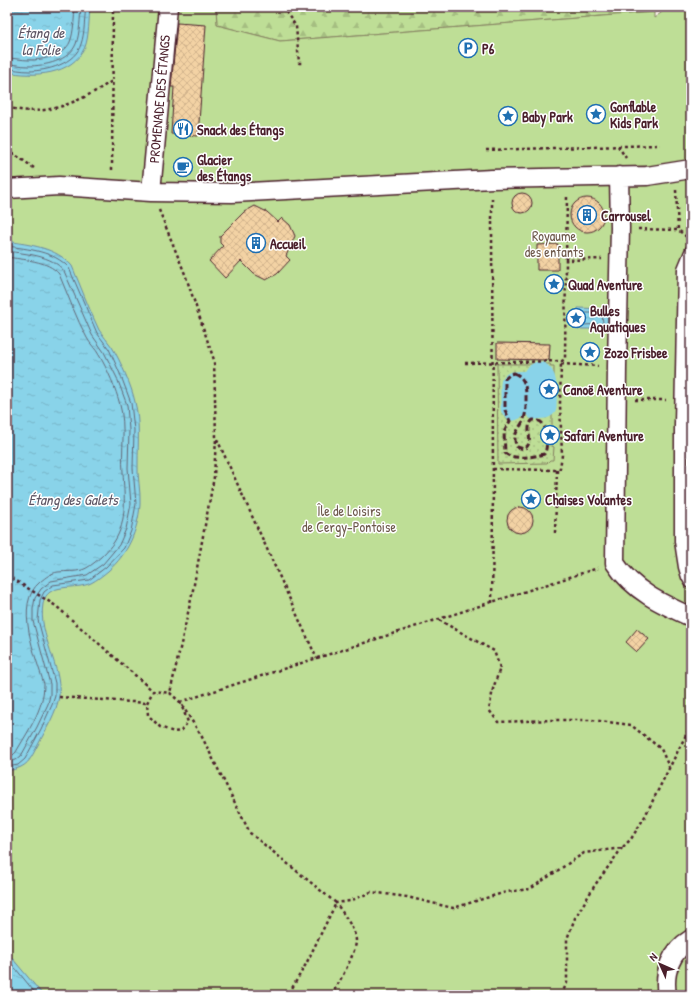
<svg xmlns="http://www.w3.org/2000/svg" width="698" height="1002" font-family="'Patrick Hand',sans-serif">
	<style>
		.forest { fill: url(#forest-firs); stroke: #847e60 }
		.park { fill: #bede96; stroke: #847e60 }
		.garden { fill: url(#garden-dots); stroke: #847e60 }
		.water { fill: url(#water-ripples); stroke: #708b9d }
		.lines { fill: none; stroke-linecap: round; stroke-linejoin: round }
		.shore { stroke: #636777; stroke-width: 1 }
		.canal { stroke: #89d3e9; stroke-width: 21 }
		.building { fill: url(#building-cross-hatch); stroke: #4a1f2b }
		.service-casing { stroke: #4a1f2b; stroke-width: 15 }
		.pedestrian-casing { stroke: #4a1f2b; stroke-width: 21 }
		.path { stroke: #4a1f2b; stroke-width: 2.5; stroke-dasharray: 3 3; stroke-linecap: butt }
		.service { stroke: #fff; stroke-width: 12 }
		.pedestrian { stroke: #fff; stroke-width: 18 }
		.rail { stroke: #4a1f2b; stroke-width: 3; stroke-dasharray: 6 3; stroke-linecap: butt }
		.labels { text-anchor: middle; dominant-baseline: central; stroke-width: 3; stroke-linejoin: round; paint-order: stroke }
		.poi-label { font-size: 14px; font-weight: bold; fill: #4a1f2b; stroke: #fff; text-anchor: start }
		.street-label { font-size: 14px; fill: #4a1f2b; stroke: #fff }
		.park-label { font-size: 14px; fill: #6d584b; stroke: #fff }
		.water-label { font-size: 15px; font-style: italic; fill: #5d5564; stroke: #fff }
	</style>
	<defs>
		<pattern id="forest-firs" width="22" height="20" patternUnits="userSpaceOnUse"><rect width="22" height="20" fill="#bede96"/><path d="M5 1l3.5 6h-7zM16 11l3.5 6h-7z" fill="#a5be81"/></pattern>
		<pattern id="garden-dots" width="8" height="8" patternUnits="userSpaceOnUse"><rect width="8" height="8" fill="#bede96"/><path d="M2 2h.1M6 6h.1" fill="none" stroke="#a5be81" stroke-width="1.8" stroke-linecap="round"/></pattern>
		<pattern id="water-ripples" width="26" height="14" patternUnits="userSpaceOnUse"><rect width="26" height="14" fill="#89d3e9"/><path d="M2 4q2-2 4 0t4 0M15 11q2-2 4 0t4 0" fill="none" stroke="#78b5c8"/></pattern>
		<pattern id="building-cross-hatch" width="8" height="8" patternUnits="userSpaceOnUse"><rect width="8" height="8" fill="#f3d2a4"/><path d="M0 0l8 8M0 8l8-8" fill="none" stroke="#d2b48d"/></pattern>
	</defs>
	<rect width="100%" height="100%" fill="#fdf6ed"/>
	<filter id="ink" filterUnits="userSpaceOnUse"><feTurbulence type="fractalNoise" baseFrequency=".025" numOctaves="2"/><feDisplacementMap in="SourceGraphic" scale="8" xChannelSelector="R" yChannelSelector="G"/><feConvolveMatrix kernelMatrix="1 2 1 2 8 2 1 2 1" color-interpolation-filters="sRGB"/></filter>
	<g filter="url(#ink)">
		<!-- forest -->
		<path class="forest" d="M204,7h452l-2,5 -374,29 -63,-16 -1,-17z"/>
		<!-- park -->
		<path class="park" d="M7,7h197l12,1 1,17 63,16 374,-29v6l7,-5 4,-6h26v988h-684z"/>
		<!-- garden -->
		<path class="garden" d="M497,364h53l1,2h3v32l-4,1v6h2v41l2,1 -1,13h-3l-3,3 -49,1z"/>
		<!-- water -->
		<path class="water" d="M7,7h83c-1,11 -1,30 -5,40 -13,29 -52,30 -78,25z
			M7,241c23,4 49,6 65,25 9,21 17,43 27,64 4,6 9,11 13,17 8,13 20,40 23,55 5,19 3,41 3,61 -1,13 3,28 2,42 -2,25 -12,49 -32,66 -5,4 -11,9 -17,12 -16,8 -44,-2 -48,21 -5,32 19,61 16,92 -2,16 -13,33 -20,47 -10,18 -10,24 -32,28z
			M578,308l30,1 -1,20h-29z
			M7,952l36,43h-36z"/>
		<g class="lines">
			<!-- shore -->
			<path class="shore" d="M7,58c7,0 15,2 22,2 14,0 35,-4 41,-18 4,-10 4,-24 5,-35
				M7,64c7,0 14,2 21,2 17,0 41,-5 48,-22 4,-11 4,-26 5,-37
				M7,69c7,0 14,2 22,2 18,0 46,-7 52,-27 4,-11 3,-25 5,-37
				M7,246c21,3 47,5 62,22l28,65 12,16 12,27 10,27 3,27 -1,38 3,36 -5,27 -7,17 -18,19 -17,13 -36,5 -9,7 -4,8 -2,20 17,63v13l-3,9 -11,24 -16,30 -7,6 -11,2
				M7,251c19,3 45,4 57,20l28,64 12,17 13,26 10,27 2,25 -1,38 3,36 -5,25 -7,16 -16,19 -16,11 -36,6 -10,8 -6,9 -2,11v12l17,63v11l-2,9 -11,23 -16,29 -5,4 -9,2
				M7,257c16,3 41,3 52,17 9,21 17,44 28,64 3,6 9,11 12,17 9,15 17,34 21,50 6,21 1,45 3,67 1,23 5,49 -9,70 -6,9 -22,25 -32,28 -8,2 -15,1 -24,2 -7,1 -12,5 -18,10 -27,22 -4,75 4,102 0,25 -16,47 -28,68l-3,3 -6,1
				M583,313h19l1,11 -20,1 -1,-2z
				M7,958l30,37"/>
			<!-- canal -->
			<path class="canal" d="M539,372c10,4 7,25 7,35l-2,1 -9,1 -3,-4 -2,-11h-10l-3,2v12l-4,2 -2,-2v-24l2,-2 18,-1 3,-6z"/>
		</g>
		<!-- building -->
		<path class="building" d="M177,23l29,2 -8,111 -27,-2 3,-47h-3z
			M512 203a10 10 0 1 1 20 0a10 10 0 1 1-20 0Z
			M570 215a17 17 0 1 1 34 0a17 17 0 1 1-34 0Z
			M255,206l12,6 11,10 4,-4 8,7 5,11 -9,20 4,4 -13,14 -11,6 -12,-6 -13,-13 -16,17 -16,-17 14,-15 -3,-3v-7l24,-24z
			M558,244v26h-21v-25z
			M497,343l53,1 -1,16 -52,-1z
			M507 520a13 13 0 1 1 26 0a13 13 0 1 1-26 0Z
			M637,629l12,10 -12,13 -11,-10z"/>
		<g class="lines">
			<defs>
				<path id="service" d="M691,252l-7,17 -3,155v117l4,26 3,10 3,5"/>
				<path id="pedestrian" d="M619,176l1,52 -3,138 -2,197c18,28 47,41 76,54
					M7,189l52,-3 92,6 81,1 260,-14 155,-3 44,-7
					M151,192l17,-185
					M667,995c-4,-23 4,-44 24,-56"/>
			</defs>
			<!-- service casing -->
			<use href="#service" class="service-casing"/>
			<!-- pedestrian casing -->
			<use href="#pedestrian" class="pedestrian-casing"/>
			<!-- path -->
			<path class="path" d="M282,7l14,19 3,37h3
				M7,107c38,12 74,-6 105,-26
				M618,146l8,12
				M7,149l27,19
				M486,150l174,-5
				M112,170l1,-163
				M676,190l2,40
				M159,210l26,64 29,86 2,78 -2,39 -22,118 -22,98
				M638,229l40,1 9,7
				M686,237l5,-6
				M566,260l1,-64
				M465,363l97,-2
				M561,364l37,2
				M635,400h31
				M217,439l100,220
				M493,469l64,1 3,-2 2,-13 -2,-51 1,-40 1,-3 3,-2 1,-99 36,-1
				M555,533l2,-63
				M7,575l49,31 97,85
				M492,603c2,-135 0,-270 0,-405
				M439,620l55,31 6,17 -7,21 -4,21 9,12 54,-2h40l39,5 30,24 8,18
				M59,697l88,6
				M180,702l8,20 -7,9 -7,1 -14,-5 -12,-12 -1,-12 6,-12 17,2 10,9 22,35 48,96 86,70 -30,61 -18,31
				M180,702l418,-134
				M331,995c7,-10 25,-42 25,-54 0,-11 -14,-29 -20,-38l14,-2 21,-9 36,5 46,11 53,-16 24,-3 54,-36 38,-5 9,-9 13,-21 47,-93
				M561,995l6,-12v-44l8,-21 20,-33 27,-37"/>
			<!-- service -->
			<use href="#service" class="service"/>
			<!-- pedestrian -->
			<use href="#pedestrian" class="pedestrian"/>
			<!-- rail -->
			<path class="rail" d="M514,373c13,5 12,18 12,30 0,4 0,8 -1,12 -2,13 -15,17 -8,32l7,2c12,-7 -1,-21 9,-29 4,0 9,1 11,6 3,5 4,24 0,28 -9,3 -33,6 -39,-1l-1,-21 6,-11 -5,-11v-31l5,-5z"/>
		</g>
	</g>
	<!-- icons -->
	<defs>
		<symbol id="parking-ring" viewBox="-11 -11 22 22"><circle r="9.5" fill="#fff" stroke="#1f6fb2" stroke-width="1.5"/><path d="M-3.5-5.5H1a3.5 3.5 0 0 1 0 7H-1V5.5H-3.5ZM-1-3.4V-.6H.8a1.4 1.4 0 0 0 0-2.8Z" fill="#1f6fb2"/></symbol>
		<symbol id="sight-ring" viewBox="-11 -11 22 22"><circle r="9.5" fill="#fff" stroke="#1f6fb2" stroke-width="1.5"/><path d="M0-6L1.8-2.2L6-1.7L2.9 1.2L3.7 5.4L0 3.3L-3.7 5.4L-2.9 1.2L-6-1.7L-1.8-2.2Z" fill="#1f6fb2"/></symbol>
		<symbol id="restaurant-ring" viewBox="-11 -11 22 22"><circle r="9.5" fill="#fff" stroke="#1f6fb2" stroke-width="1.5"/><path d="M-5-6h1v4h1v-4h1v4h1v-4h1v5L-1.5 .5V6h-2V.5L-5-1ZM5-6V6H3V1.5H1.5Q1.5-4 5-6Z" fill="#1f6fb2"/></symbol>
		<symbol id="cafe-ring" viewBox="-11 -11 22 22"><circle r="9.5" fill="#fff" stroke="#1f6fb2" stroke-width="1.5"/><path d="M-5.5-4.5H6V0H3Q3 3.5 0 3.5H-2.5Q-5.5 3.5-5.5 0ZM3-3.2v2h1.7v-2ZM-6 4.5H4V6H-6Z" fill="#1f6fb2"/></symbol>
		<symbol id="building-ring" viewBox="-11 -11 22 22"><circle r="9.5" fill="#fff" stroke="#1f6fb2" stroke-width="1.5"/><path d="M-4-6H4V6H1V3H-1V6H-4ZM-2.5-4.3h1.7v1.8h-1.7ZM.8-4.3h1.7v1.8H.8ZM-2.5-1h1.7V.8h-1.7ZM.8-1h1.7V.8H.8Z" fill="#1f6fb2"/></symbol>
	</defs>
	<g fill-rule="evenodd">
		<use href="#parking-ring" x="457" y="37" width="22" height="22"/>
		<use href="#sight-ring" x="585" y="103" width="22" height="22"/>
		<use href="#sight-ring" x="497" y="105" width="22" height="22"/>
		<use href="#restaurant-ring" x="172" y="118" width="22" height="22"/>
		<use href="#cafe-ring" x="172" y="156" width="22" height="22"/>
		<use href="#building-ring" x="576" y="204" width="22" height="22"/>
		<use href="#building-ring" x="245" y="232" width="22" height="22"/>
		<use href="#sight-ring" x="543" y="273" width="22" height="22"/>
		<use href="#sight-ring" x="565" y="307" width="22" height="22"/>
		<use href="#sight-ring" x="579" y="341" width="22" height="22"/>
		<use href="#sight-ring" x="538" y="378" width="22" height="22"/>
		<use href="#sight-ring" x="539" y="424" width="22" height="22"/>
		<use href="#sight-ring" x="520" y="488" width="22" height="22"/>
	</g>
	<g class="labels">
		<!-- poi labels -->
		<g class="poi-label">
			<text x="482" y="48">P6</text>
			<text x="610" y="106">Gonflable<tspan x="610" dy="16">Kids Park</tspan></text>
			<text x="522" y="116">Baby Park</text>
			<text x="197" y="129">Snack des Étangs</text>
			<text x="197" y="159">Glacier<tspan x="197" dy="16">des Étangs</tspan></text>
			<text x="601" y="215">Carrousel</text>
			<text x="270" y="243">Accueil</text>
			<text x="568" y="284">Quad Aventure</text>
			<text x="590" y="310">Bulles<tspan x="590" dy="16">Aquatiques</tspan></text>
			<text x="604" y="352">Zozo Frisbee</text>
			<text x="563" y="389">Canoë Aventure</text>
			<text x="564" y="435">Safari Aventure</text>
			<text x="545" y="499">Chaises Volantes</text>
		</g>
		<!-- street labels -->
		<g class="street-label">
			<text transform="translate(159 99) rotate(-85)">PROMENADE DES ÉTANGS</text>
		</g>
		<!-- park labels -->
		<g class="park-label">
			<text x="554" y="235">Royaume<tspan x="554" dy="16">des enfants</tspan></text>
			<text x="349" y="510">Île de Loisirs<tspan x="349" dy="16">de Cergy-Pontoise</tspan></text>
		</g>
		<!-- water labels -->
		<g class="water-label">
			<text x="41" y="32">Étang de<tspan x="41" dy="17">la Folie</tspan></text>
			<text x="73" y="499">Étang des Galets</text>
		</g>
	</g>
	<!-- margin -->
	<rect width="698" height="1002" fill="none" stroke="#fff" stroke-width="24"/>
	<rect x="12" y="12" width="674" height="978" fill="none" stroke="#4a1f2b" stroke-width="1.5" filter="url(#ink)"/>
	<!-- north arrow -->
	<g transform="translate(660 964) rotate(315)" stroke="#ffffff" stroke-width="3" paint-order="stroke">
	<path d="M0-3L7 15L0 10L-7 15Z" fill="#4a1f2b"/>
	<text y="-6" font-size="11" font-weight="bold" text-anchor="middle" fill="#4a1f2b">N</text>
	</g>
</svg>
